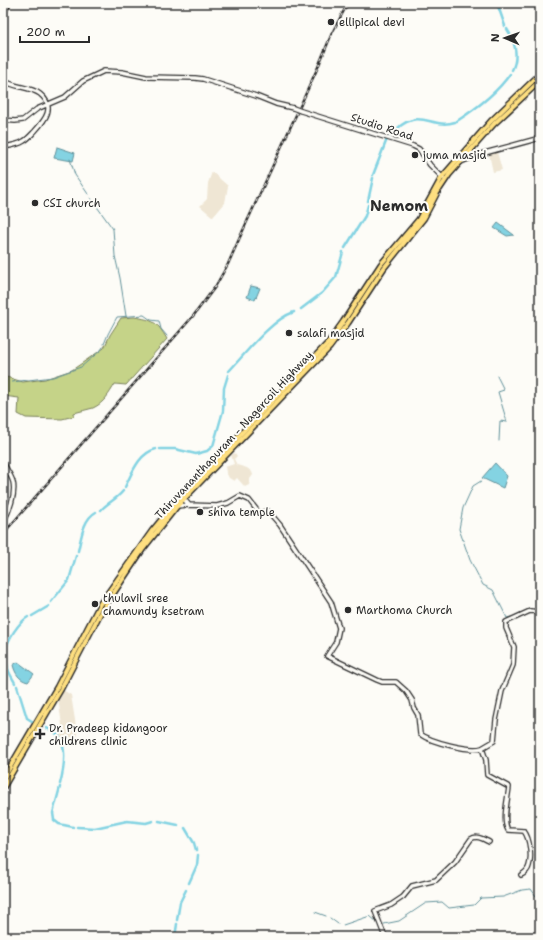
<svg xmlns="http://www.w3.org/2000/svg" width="543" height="940" font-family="'Shantell Sans',sans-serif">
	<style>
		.built { fill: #efe6d4 }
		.green { fill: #c5d388; stroke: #787f5a }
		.water { fill: #84d3e2; stroke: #609099 }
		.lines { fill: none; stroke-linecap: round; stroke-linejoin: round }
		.stream { stroke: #609099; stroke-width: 1 }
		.canal { stroke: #84d3e2; stroke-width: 2.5 }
		.secondary-casing { stroke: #2b2b2b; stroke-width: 6 }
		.primary-casing { stroke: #2b2b2b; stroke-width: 7 }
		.secondary { stroke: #fdfcf7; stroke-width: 3.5 }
		.primary { stroke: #fedf80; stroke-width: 4 }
		.rail-casing { stroke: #2b2b2b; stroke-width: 2.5 }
		.rail { stroke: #fdfcf7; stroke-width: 1; stroke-dasharray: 3; stroke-linecap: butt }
		.secondary-bridge-casing { stroke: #2b2b2b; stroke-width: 6; stroke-linecap: butt }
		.secondary-bridge { stroke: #fdfcf7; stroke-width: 3.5 }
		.poi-dot { fill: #2b2b2b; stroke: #fdfcf7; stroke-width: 1.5 }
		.labels { text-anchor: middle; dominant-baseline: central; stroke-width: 4; stroke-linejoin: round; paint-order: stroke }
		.poi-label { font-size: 11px; fill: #2b2b2b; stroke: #fdfcf7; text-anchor: start }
		.street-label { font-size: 11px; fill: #2b2b2b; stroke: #fdfcf7 }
		.district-label { font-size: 15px; font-weight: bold; fill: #2b2b2b; stroke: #fdfcf7 }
	</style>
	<rect width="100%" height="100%" fill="#fdfcf7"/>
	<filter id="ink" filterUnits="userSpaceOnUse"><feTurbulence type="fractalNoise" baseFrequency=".025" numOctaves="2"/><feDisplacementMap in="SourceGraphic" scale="8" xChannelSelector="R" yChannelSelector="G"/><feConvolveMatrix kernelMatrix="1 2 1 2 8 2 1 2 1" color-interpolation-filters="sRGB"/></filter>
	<g filter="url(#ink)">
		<!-- built -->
		<path class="built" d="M497,152l5,18 -9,2 -4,-18z
			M212,172l16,14 -3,17 -12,14 -13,-11 7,-7 1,-16z
			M235,453l2,3 -3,3 3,6 10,3 5,4 1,3 -3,4 -1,6 -4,2 -8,-9 -3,3 -5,-3 -3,-6 -1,-5 9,-3 -3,-9z
			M63,690l8,5 7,44h-9v4l-5,2 -6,-14 4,-6 -4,-27z"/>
		<!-- green -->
		<path class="green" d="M134,317c20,3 23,5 33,22l-41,46 -11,-1c-6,10 -11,19 -22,24 -6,2 -13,3 -19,5v3l-12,3 -36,-1 -8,-4 1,-16 -16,-2v-20l20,6 22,-3 27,-9 32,-22 6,-13 11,-17z"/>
		<!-- water -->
		<path class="water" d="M57,147l18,6 -2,8 -19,-3z
			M498,223l16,12 -7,1 -13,-8z
			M251,286l9,2 -5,12 -8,-3z
			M495,463l12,13 -4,12 -21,-10z
			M18,662l16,12 -6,8c-9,-2 -13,-9 -15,-17z"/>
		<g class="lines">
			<!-- stream -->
			<path class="stream" d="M70,159l5,16 13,19
				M90,197l23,32 2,27 5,22 6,38
				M104,344l4,-10 9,-17 27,-2 7,5 8,1 2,8 6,7
				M497,376l7,14 -6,2 9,30 -7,-1 -1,20
				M3,377l4,3
				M12,382l41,-5 28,-10 20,-17 2,-3
				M481,481l-8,5 -10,22 -4,21 11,31 13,25 10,5 14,28 4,-1
				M530,613l9,1 1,10
				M315,912l11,4
				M330,918l8,6
				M384,924l15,-3 27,-18 16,-1 7,6 25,-3 7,-7 22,-1 19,-7 9,-1 5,7 4,-1
				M343,925l27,-9 8,7"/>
			<!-- canal -->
			<path class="canal" d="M497,3l8,23
				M507,29c8,12 12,28 5,41
				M457,121c20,-13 40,-28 53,-47
				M390,136c5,-6 14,-14 22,-16 14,-4 25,8 43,2
				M373,175l14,-36
				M368,201l5,-23
				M345,248l20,-32 3,-11
				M301,309l21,-16 14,-16 7,-25
				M229,371c17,-18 42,-51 65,-59
				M160,449h15l21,5 11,-3 6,-5 10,-35 1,-23 4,-13
				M125,487c7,-14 14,-34 31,-38
				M101,510c7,-8 15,-10 22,-19
				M78,551c3,-12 5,-32 18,-39
				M51,602l18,-22 7,-24
				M32,616l17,-10
				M15,683c-2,-4 -6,-10 -7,-14 -1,-5 -3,-14 -2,-19 1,-10 13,-28 22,-33
				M17,686l10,32 8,5
				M46,728c24,6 19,37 14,56
				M60,787l-7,26 1,7 5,4 14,3
				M159,821l19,4
				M77,827l18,1 32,-7 19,2 7,-2
				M185,828l9,15 2,7
				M189,883l8,-18 1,-10
				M177,920l3,-18 6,-12
				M175,937l2,-13"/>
			<defs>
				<path id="secondary" d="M3,14l6,-11
					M3,80c11,8 27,6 37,14 16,13 5,26 -5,37 -3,3 -7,8 -11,10 -6,4 -14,5 -21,6
					M301,111l112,35 6,3 11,16 13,13
					M3,120l12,1 8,-1 14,-11 28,-12 18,-16 21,-10 18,1 24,5 49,1 8,1 53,17 20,8 17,4
					M469,153l12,1 59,-16
					M461,162l17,-7
					M3,462c3,7 8,13 10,20 3,12 -4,30 -10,40
					M183,498l6,7 28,1 11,-3 12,-7 9,4 10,13 9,-2 12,14 51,77 8,26 -3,14 -9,14 50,24 5,2h14l10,9 6,9 2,8 4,7 2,19c11,8 50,18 62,14l4,12 1,15 22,12c-1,11 -7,34 -1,43l16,1c6,8 8,26 5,35 -1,4 -4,7 -8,9
					M176,506l13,-1
					M482,748l12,-7 2,-21 6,-29 11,-26 1,-18 -8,-19v-6l24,-11 10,1
					M385,937l-10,-26 16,-6 12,-8 9,-11 24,-6 19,-18 16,-23c6,-4 12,0 18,3"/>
				<path id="primary" d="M3,779l54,-92 43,-83 52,-73 29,-35 147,-153 15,-21 38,-58 38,-45 23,-42 49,-56 49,-47
					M3,788l58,-99 40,-77 42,-63 35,-44 152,-158 18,-24 36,-55 40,-50 13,-25 12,-18 45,-51 46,-43"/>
			</defs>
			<!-- secondary casing -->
			<use href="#secondary" class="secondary-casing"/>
			<!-- primary casing -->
			<use href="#primary" class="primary-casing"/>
			<!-- secondary -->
			<use href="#secondary" class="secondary"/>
			<!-- primary -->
			<use href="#primary" class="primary"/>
			<defs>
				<path id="rail" d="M3,534l191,-219 21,-28 13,-23 12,-27 78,-170 14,-34 16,-30"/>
			</defs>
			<!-- rail casing -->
			<use href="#rail" class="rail-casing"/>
			<!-- rail -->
			<use href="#rail" class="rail"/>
			<defs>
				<path id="secondary-bridge" d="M293,108l8,3"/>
			</defs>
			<!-- secondary-bridge casing -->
			<use href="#secondary-bridge" class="secondary-bridge-casing"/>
			<!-- secondary-bridge -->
			<use href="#secondary-bridge" class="secondary-bridge"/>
		</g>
	</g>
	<!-- markers -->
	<g class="poi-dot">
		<circle cx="331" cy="22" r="4"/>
		<circle cx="415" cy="155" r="4"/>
		<circle cx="35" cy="203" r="4"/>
		<circle cx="289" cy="333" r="4"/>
		<circle cx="200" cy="512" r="4"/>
		<circle cx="95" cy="604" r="4"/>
		<circle cx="348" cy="610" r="4"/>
		<path d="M38 728h4v4h4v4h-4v4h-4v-4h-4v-4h4z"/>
	</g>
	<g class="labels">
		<!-- poi labels -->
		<g class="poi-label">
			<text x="339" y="22">ellipical devi</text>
			<text x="423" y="155">juma masjid</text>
			<text x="43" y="203">CSI church</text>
			<text x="297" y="333">salafi masjid</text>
			<text x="208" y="512">shiva temple</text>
			<text x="103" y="598">thulavil sree<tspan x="103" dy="13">chamundy ksetram</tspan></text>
			<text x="356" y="610">Marthoma Church</text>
			<text x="49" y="728">Dr. Pradeep kidangoor<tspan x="49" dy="13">childrens clinic</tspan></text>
		</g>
		<!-- street labels -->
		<g class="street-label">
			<text transform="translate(382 127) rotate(18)">Studio Road</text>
			<text transform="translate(234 435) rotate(-47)">Thiruvananthapuram - Nagercoil Highway</text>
		</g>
		<!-- district labels -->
		<g class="district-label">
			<text x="399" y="206">Nemom</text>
		</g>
	</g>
	<!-- margin -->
	<rect width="543" height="940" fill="none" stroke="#fdfcf7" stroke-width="16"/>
	<rect x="8" y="8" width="527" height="924" fill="none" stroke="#2b2b2b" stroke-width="1.5" filter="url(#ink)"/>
	<!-- north arrow -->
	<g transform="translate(505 38) rotate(272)" stroke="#fdfcf7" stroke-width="3" paint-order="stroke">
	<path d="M0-3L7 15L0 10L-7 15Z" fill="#2b2b2b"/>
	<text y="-6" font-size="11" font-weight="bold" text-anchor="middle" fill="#2b2b2b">N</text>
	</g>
	<!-- scale -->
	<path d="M20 36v6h69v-6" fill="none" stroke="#2b2b2b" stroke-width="2"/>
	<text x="26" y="36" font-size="12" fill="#2b2b2b" stroke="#fdfcf7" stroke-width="3" paint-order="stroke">200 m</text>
</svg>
